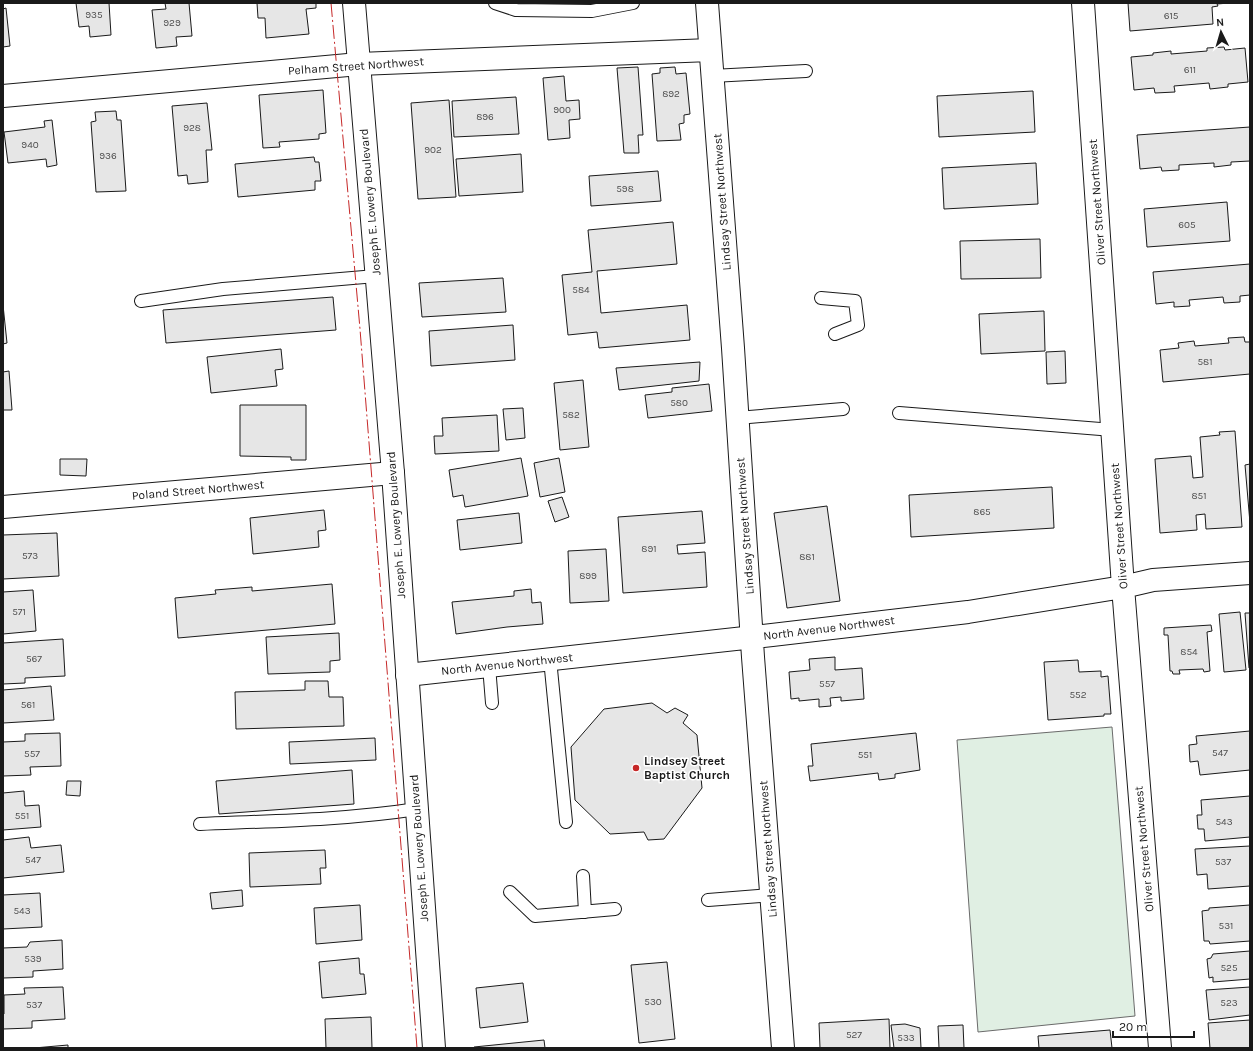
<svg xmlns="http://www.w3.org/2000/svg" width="1253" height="1051" font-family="Karla,sans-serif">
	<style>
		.green { fill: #e0efe3; stroke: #6a6a6a }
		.building { fill: #e6e6e6; stroke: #1a1a1a }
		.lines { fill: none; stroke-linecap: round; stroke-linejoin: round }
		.lane-casing { stroke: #1a1a1a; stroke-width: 14 }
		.street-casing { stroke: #1a1a1a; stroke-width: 24 }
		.secondary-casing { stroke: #1a1a1a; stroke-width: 24 }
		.lane { stroke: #fff; stroke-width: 12 }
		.street { stroke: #fff; stroke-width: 22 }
		.secondary { stroke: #fff; stroke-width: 22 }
		.power { stroke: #c62828; stroke-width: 1; stroke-dasharray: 14 3 2 3; stroke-linecap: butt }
		.poi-dot { fill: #c62828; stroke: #fff; stroke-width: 1.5 }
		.labels { text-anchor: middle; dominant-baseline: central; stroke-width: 3; stroke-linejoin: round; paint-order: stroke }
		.number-label { font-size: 10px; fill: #4d4d4d }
		.street-label { font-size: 12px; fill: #1a1a1a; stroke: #fff }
		.poi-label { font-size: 12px; font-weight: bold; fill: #1a1a1a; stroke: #fff; text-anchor: start }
	</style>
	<rect width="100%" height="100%" fill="#fff"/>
	<!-- green -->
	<path class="green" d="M1112,727l23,289 -157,16 -21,-292z"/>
	<!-- building -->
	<path class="building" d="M76,3h33l2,32 -21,2 -1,-11 -10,1z
		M165,3h24l3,33 -16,1 1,9 -21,2 -4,-38 14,-1z
		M257,3h59v5l-10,1 3,25 -43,4 -1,-20h-7z
		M544,3h28l-28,2z
		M1128,3h101l-12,1 1,2 -6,1 1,17 -83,7z
		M6,8l4,38 -7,1v-38z
		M1224,47l1,3 20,-2 3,34 -20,2v3l-18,2 -1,-6 -35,3 1,6 -20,1 -1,-5 -20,2 -3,-33 22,-2v-2l18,-2v3l36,-3v-3z
		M638,67l5,68h-5l1,18h-15l-7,-85z
		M675,67l1,7 10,-1 4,41 -6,1v8l-5,1 2,16 -24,1 -5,-67 8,-1v-5z
		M564,76l2,25 13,-1 1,19 -11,1 1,18 -22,2 -5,-62z
		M323,90l3,43 -7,1v5l-40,3 1,5 -17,1 -4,-53z
		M1033,91l2,41 -96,5 -2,-41z
		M516,97l3,37 -65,3 -2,-36z
		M449,100l7,97 -38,2 -7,-96z
		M207,103l5,47h-6l2,32 -20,2 -1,-9 -9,1 -6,-70z
		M116,111l1,9h4l5,71 -30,1 -5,-70 5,-1 -1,-9z
		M52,120l5,45 -10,2 -1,-8 -38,4 -4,-31 41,-5 -1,-6z
		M1250,127v34l-19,1v3l-17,2v-4l-35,2v5l-17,1 -1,-4 -21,2 -3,-34z
		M521,154l2,38 -64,4 -3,-37z
		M314,157l1,5h4l2,19h-6v9l-77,7 -3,-33z
		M1036,163l2,41 -94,5 -2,-41z
		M658,171l3,30 -70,5 -2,-30z
		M1227,202l3,39 -83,6 -3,-38z
		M673,222l4,42 -80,7 4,42 86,-8 3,35 -91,8 -2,-16 -29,3 -6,-60 30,-3 -4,-42z
		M1040,239l1,39 -80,1 -1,-38z
		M1250,264v31l-10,1v6l-16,1 -1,-6 -34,3 1,6 -16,1v-5l-18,2 -3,-32z
		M503,278l3,34 -84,5 -3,-34z
		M333,297l3,33 -170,13 -3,-33z
		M3,305l4,38 -4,1z
		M1044,311l1,40 -64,3 -2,-40z
		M513,325l2,35 -84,6 -2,-35z
		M1244,337l1,5h5v32l-87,8 -3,-32 19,-2 -1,-5 16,-2 1,5 34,-3 -1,-5z
		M281,349l2,20 -8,1 2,16 -66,7 -4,-36z
		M1065,351l1,32 -19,1 -1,-32z
		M700,362l-1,19 -80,9 -3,-22z
		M9,371l3,39h-9v-38z
		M583,380l6,67 -29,3 -6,-67z
		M709,384l3,27 -64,7 -3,-23 27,-3v-4z
		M240,405h66v55h-15v-3l-51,-1z
		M523,408l2,30 -19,2 -3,-31z
		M497,415l2,36 -64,3 -1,-18h9l-1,-18z
		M1235,431l7,96 -36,2 -1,-15 -9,1 1,15 -37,3 -5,-74 36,-3 2,22 10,-1 -3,-40 20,-2 -1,-3z
		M521,458l7,38 -63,11 -2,-12 -10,2 -4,-27z
		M559,458l6,34 -25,5 -6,-34z
		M60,459h27l-1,17 -26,-1z
		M1250,464v59l-5,-58z
		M1052,487l2,41 -143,9 -2,-42z
		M562,497l7,20 -14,5 -7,-21z
		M827,506l13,95 -53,7 -13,-95z
		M324,510l2,20 -8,1 1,16 -66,7 -3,-36z
		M702,511l3,32 -28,2 1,9 27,-2 2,35 -84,6 -5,-76z
		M519,513l3,30 -62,7 -3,-30z
		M57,533l2,43 -56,3v-44z
		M606,549l3,52 -39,2 -2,-52z
		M332,584l3,40 -157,14 -3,-40 41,-4 -1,-4 37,-3v4z
		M531,589l1,14 9,-1 2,22 -36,3 -51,7 -4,-32 62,-6v-5z
		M33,590l3,41 -33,3v-42z
		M1240,612l6,58 -22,2 -5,-58z
		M1245,613h5v55h-1z
		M1211,625l1,6 -5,1 3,39 -6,1 -1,-3 -24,1 1,4h-7l-1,-3h-2l-2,-36h-4v-7z
		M339,633l1,27 -10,1v11l-62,2 -2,-37z
		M63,639l2,37 -40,2v5l-22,1v-41z
		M835,657v13l27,-2 2,31 -23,2v-4l-11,1 1,8 -12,1v-8l-20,2v-3l-8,1 -2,-27 21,-2 -1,-11z
		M1078,660l1,12 22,-1v6l7,-1 3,38h-7v2l-56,4 -4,-58z
		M305,681h23l1,16h14l1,29 -108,3 -1,-37 70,-2z
		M51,686l3,34 -51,3v-33z
		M652,703l15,10 8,-5 13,7 -5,8 14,12 5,53 -38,51 -16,1 -4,-8 -34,2 -35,-34 -4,-53 33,-38z
		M1250,731v39l-50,5 -2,-14 -8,1 -1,-17 8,-1 -1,-8z
		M60,733l1,33 -31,1 1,8 -28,1v-34l22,-1v-7z
		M916,733l4,37 -25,4v4l-16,2 -1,-7 -68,8 -2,-15h5l-2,-22z
		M375,738l1,22 -86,4 -1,-22z
		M352,770l2,34 -135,10 -3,-33z
		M67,781h14l-1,15 -14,-1z
		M24,791l1,15 14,-1 2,22 -38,3v-37z
		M1250,796v41l-45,4 -1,-12h-6l-1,-14h5l-1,-15z
		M29,837l2,11 30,-3 3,27 -61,6v-38z
		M1250,846v40l-42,3 -1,-15 -10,1 -2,-26z
		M325,850l1,18h-6l1,16 -71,3 -1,-34z
		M242,890l1,16 -31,3 -2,-16z
		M40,893l2,34 -39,2v-34z
		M360,905l2,35 -46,4 -2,-36z
		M1250,905v36l-40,3 -1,-3h-5l-2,-30 7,-1v-2z
		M62,940l1,29 -30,2v6l-30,1v-30l24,-1 3,-5z
		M1250,951v28l-37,3v-5l-4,1 -2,-19 4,-1 2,-4z
		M359,958l1,16h4l2,20 -44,4 -3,-36z
		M667,962l8,77 -36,4 -8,-78z
		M523,983l5,39 -48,6 -4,-40z
		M63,987l2,32 -33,2v7l-29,1v-15h1v-19l21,-1 -1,-6z
		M1250,987v28l-41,5 -3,-30z
		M371,1017l1,31h-46l-1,-29z
		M889,1019l1,29h-70l-1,-25z
		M1250,1020v28h-40l-2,-25z
		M905,1024l15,4 1,20h-27l-3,-23z
		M963,1025l1,23h-25l-1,-22z
		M1110,1030l2,18h-73l-1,-12z
		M544,1040l1,8h-71v-1z
		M68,1045v3h-34z"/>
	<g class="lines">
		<defs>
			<path id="lane" d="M495,3l21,7 76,1 41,-8
				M712,76l94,-5
				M821,298l34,3 3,24 -23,9
				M141,301l82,-12 153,-13
				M899,413l214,17
				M737,418l106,-9
				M550,659l16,163
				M489,666l3,37
				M200,824c72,-3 145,-4 217,-15
				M583,876l2,36
				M510,892l25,24 80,-7
				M708,900l64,-5"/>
			<path id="street" d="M707,3l26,345 20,309 30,391
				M1083,3l40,584 37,461
				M3,96l356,-32 351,-14
				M3,507l390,-34
				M407,675l365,-40 196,-23 155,-25 30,-7 97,-7"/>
			<path id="secondary" d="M354,3l39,470 41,575"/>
		</defs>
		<!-- lane casing -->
		<use href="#lane" class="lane-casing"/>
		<!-- street casing -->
		<use href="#street" class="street-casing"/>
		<!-- secondary casing -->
		<use href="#secondary" class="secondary-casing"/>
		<!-- lane -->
		<use href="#lane" class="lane"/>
		<!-- street -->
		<use href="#street" class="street"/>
		<!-- secondary -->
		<use href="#secondary" class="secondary"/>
		<!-- power -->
		<path class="power" d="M331,3l29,326 57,719"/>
	</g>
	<!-- markers -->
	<circle class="poi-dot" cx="636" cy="768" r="4"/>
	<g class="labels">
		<!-- number labels -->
		<g class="number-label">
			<text x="94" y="15">935</text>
			<text x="1171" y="16">615</text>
			<text x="172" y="23">929</text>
			<text x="1190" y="70">611</text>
			<text x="671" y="94">892</text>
			<text x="562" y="110">900</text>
			<text x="485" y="117">896</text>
			<text x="192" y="128">928</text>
			<text x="30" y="145">940</text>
			<text x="433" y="150">902</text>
			<text x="108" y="156">936</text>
			<text x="625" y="189">598</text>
			<text x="1187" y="225">605</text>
			<text x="581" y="290">584</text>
			<text x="1205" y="362">581</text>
			<text x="679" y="403">580</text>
			<text x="571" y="415">582</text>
			<text x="1199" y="496">851</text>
			<text x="982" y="512">865</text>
			<text x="649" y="549">891</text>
			<text x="30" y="556">573</text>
			<text x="807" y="557">881</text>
			<text x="588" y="576">899</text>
			<text x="19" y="612">571</text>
			<text x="1189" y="652">854</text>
			<text x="34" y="659">567</text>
			<text x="827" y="684">557</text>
			<text x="1078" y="695">552</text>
			<text x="28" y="705">561</text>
			<text x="1220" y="753">547</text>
			<text x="32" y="754">557</text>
			<text x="865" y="755">551</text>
			<text x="22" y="816">551</text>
			<text x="1224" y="822">543</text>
			<text x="33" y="860">547</text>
			<text x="1223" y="862">537</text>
			<text x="22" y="911">543</text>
			<text x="1226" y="926">531</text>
			<text x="33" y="959">539</text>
			<text x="1229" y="968">525</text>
			<text x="653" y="1002">530</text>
			<text x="1229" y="1003">523</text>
			<text x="34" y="1005">537</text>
			<text x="854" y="1035">527</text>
			<text x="906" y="1038">533</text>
		</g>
		<!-- street labels -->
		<g class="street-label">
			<text transform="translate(356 66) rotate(-4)">Pelham Street Northwest</text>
			<text transform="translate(370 202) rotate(-95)">Joseph E. Lowery Boulevard</text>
			<text transform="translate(722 202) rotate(-94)">Lindsay Street Northwest</text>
			<text transform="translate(1097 202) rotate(-94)">Oliver Street Northwest</text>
			<text transform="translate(198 490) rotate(-5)">Poland Street Northwest</text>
			<text transform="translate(396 525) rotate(-94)">Joseph E. Lowery Boulevard</text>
			<text transform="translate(745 526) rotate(-94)">Lindsay Street Northwest</text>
			<text transform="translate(1119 526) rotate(-94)">Oliver Street Northwest</text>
			<text transform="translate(829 628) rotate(-7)">North Avenue Northwest</text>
			<text transform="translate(507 664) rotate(-6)">North Avenue Northwest</text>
			<text transform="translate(419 848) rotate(-94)">Joseph E. Lowery Boulevard</text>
			<text transform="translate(768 849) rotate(-94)">Lindsay Street Northwest</text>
			<text transform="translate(1144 849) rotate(-95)">Oliver Street Northwest</text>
		</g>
		<!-- poi labels -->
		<g class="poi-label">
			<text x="644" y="761">Lindsey Street<tspan x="644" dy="14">Baptist Church</tspan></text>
		</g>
	</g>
	<!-- border -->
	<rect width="1253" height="1051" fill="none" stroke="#1a1a1a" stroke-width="8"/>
	<!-- north arrow -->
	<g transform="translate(1221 32) rotate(355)" stroke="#ffffff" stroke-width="3" paint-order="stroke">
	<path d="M0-3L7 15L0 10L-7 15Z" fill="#1a1a1a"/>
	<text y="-6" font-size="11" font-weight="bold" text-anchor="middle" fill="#1a1a1a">N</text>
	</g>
	<!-- scale -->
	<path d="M1113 1031v6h81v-6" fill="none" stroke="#1a1a1a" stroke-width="2"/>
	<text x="1119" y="1031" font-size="12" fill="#1a1a1a" stroke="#ffffff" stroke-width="3" paint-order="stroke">20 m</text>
</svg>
